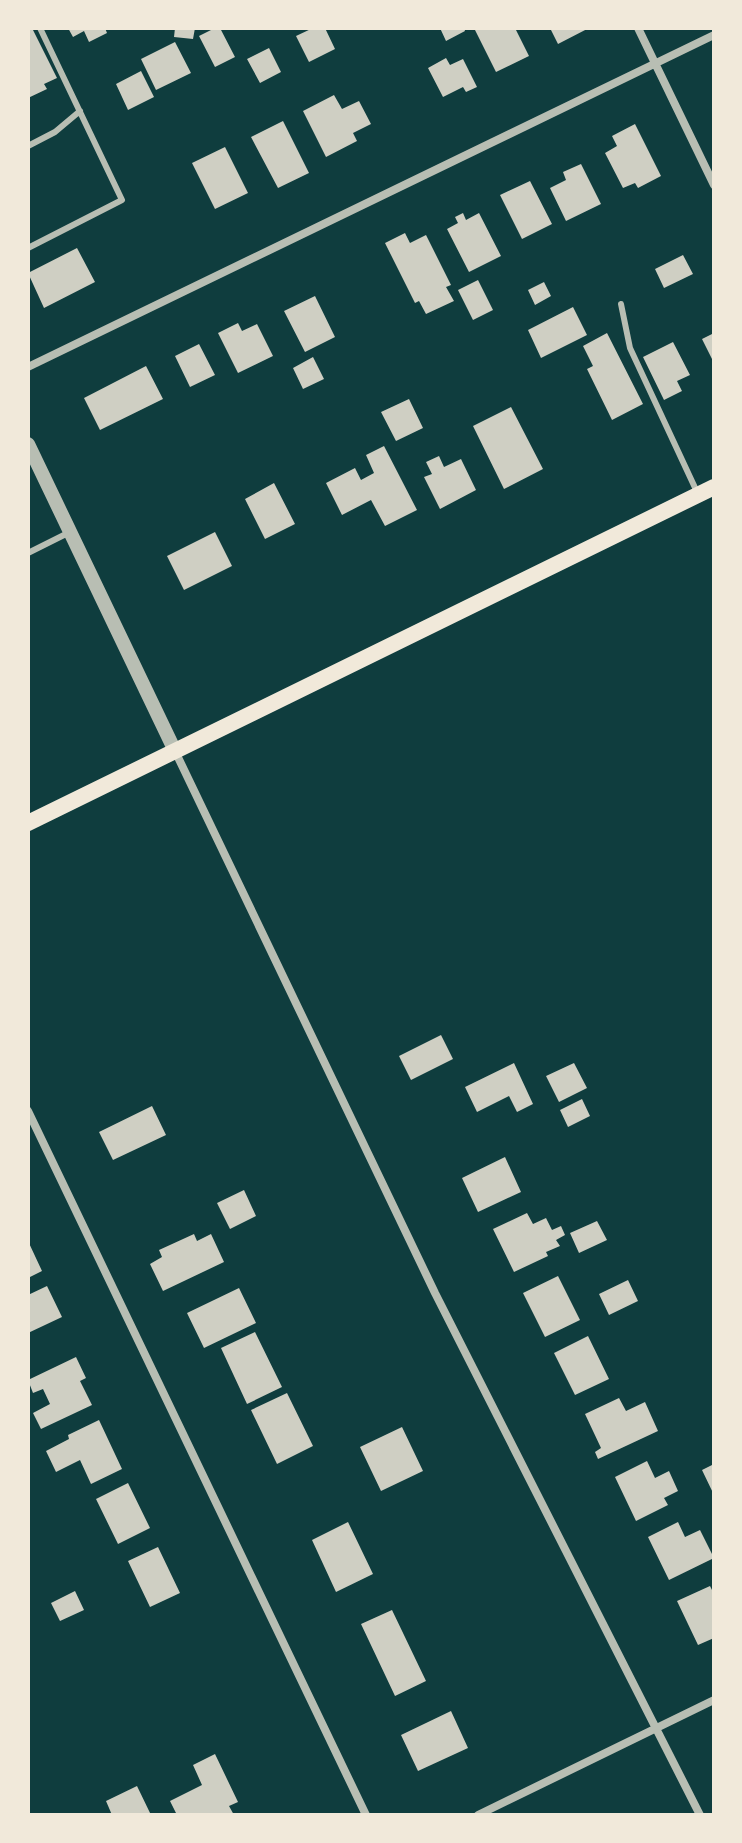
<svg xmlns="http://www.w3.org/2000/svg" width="742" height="1843" font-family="'Titillium Web',sans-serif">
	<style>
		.building { fill: #cfcfc3 }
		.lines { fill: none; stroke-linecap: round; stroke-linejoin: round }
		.service { stroke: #b8beb3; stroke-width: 6 }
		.minor { stroke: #b8beb3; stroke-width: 8 }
		.tertiary { stroke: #b8beb3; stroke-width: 14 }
		.secondary { stroke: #f1e9da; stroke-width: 16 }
	</style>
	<rect width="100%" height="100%" fill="#0f3d3e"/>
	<!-- building -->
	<path class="building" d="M32,28l25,50 -13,6 3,5 -19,9v-68z
		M68,28h37l2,5 -18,9 -5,-11 -11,6z
		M175,28h20l-2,11 -19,-2z
		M215,28h5l15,29 -20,10 -16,-31z
		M313,28h12l10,21 -26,13 -13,-26z
		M440,28h24l1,3 -19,10z
		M474,28h41l14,28 -33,16z
		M550,28h39l-31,16z
		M175,42l16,31 -35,17 -15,-31z
		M269,48l12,24 -21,11 -13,-24z
		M446,58l4,7 13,-6 14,28 -11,5 -3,-5 -20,10 -15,-29z
		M141,71l13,26 -26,13 -12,-26z
		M334,95l8,14 17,-8 12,23 -18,9 4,8 -31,16 -23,-46z
		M283,121l26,52 -31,15 -27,-51z
		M635,124l26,52 -23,12 -3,-5 -12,5 -18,-35 12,-7 -5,-10z
		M225,147l23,46 -33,16 -23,-46z
		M581,164l20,40 -35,17 -16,-33 16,-8 -3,-8z
		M530,181l22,43 -30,15 -22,-44z
		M463,213l3,7 13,-7 22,43 -32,16 -22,-43 11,-6 -3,-6z
		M405,233l5,10 16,-8 25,50 -5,2 8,14 -28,13 -7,-13 -4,2 -30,-60z
		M77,248l18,34 -51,26 -16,-35z
		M683,255l10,19 -29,14 -9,-19z
		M478,280l15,30 -20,10 -15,-30z
		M544,282l7,14 -16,9 -7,-15z
		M315,296l20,41 -30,15 -21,-41z
		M573,307l14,28 -46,23 -13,-28z
		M238,323l4,8 15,-7 16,32 -35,17 -20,-40z
		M607,333l36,71 -31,16 -25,-51 6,-3 -10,-20z
		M714,333v30l-12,-24z
		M673,342l17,33 -13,6 5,10 -18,9 -21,-43z
		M199,344l16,31 -25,12 -15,-31z
		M313,357l11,22 -21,10 -10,-21z
		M146,366l17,33 -63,31 -16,-32z
		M409,399l14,29 -27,13 -15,-29z
		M511,407l32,62 -39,20 -31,-63z
		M384,446l33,64 -32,16 -14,-26 -29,15 -16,-32 29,-15 6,12 13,-7 -8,-18z
		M439,456l5,11 17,-8 15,31 -36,19 -16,-32 8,-3 -6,-12z
		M274,483l21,41 -30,15 -20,-40z
		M215,532l17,34 -48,24 -17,-34z
		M441,1035l12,24 -42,21 -12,-24z
		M514,1063l19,41 -16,8 -8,-16 -32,16 -12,-25z
		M574,1063l13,25 -28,14 -13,-26z
		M582,1099l8,17 -22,11 -8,-17z
		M152,1106l14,29 -53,25 -14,-28z
		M505,1157l16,35 -43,20 -16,-34z
		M244,1190l12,26 -26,13 -13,-26z
		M527,1213l6,11 13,-6 6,12 9,-4 4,9 -9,5 4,6 -14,6 2,4 -34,16 -21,-43z
		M597,1221l10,19 -28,13 -9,-20z
		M194,1234l3,7 14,-7 13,28 -61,29 -13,-27 12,-7 -3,-7z
		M28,1241l14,30 -14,7z
		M558,1276l22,44 -35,17 -22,-44z
		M628,1280l10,21 -29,14 -10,-21z
		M47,1286l15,31 -34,16v-38z
		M239,1288l17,35 -52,25 -17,-35z
		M255,1332l27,55 -35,17 -26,-56z
		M588,1336l21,43 -34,16 -21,-42z
		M76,1357l10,21 -6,3 12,24 -51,24 -8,-16 17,-9 -7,-15 -10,4 -5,-13z
		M287,1393l26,53 -36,18 -26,-54z
		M619,1398l7,13 19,-9 13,29 -60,28 -3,-7 6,-4 -16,-34z
		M99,1420l23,49 -31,15 -11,-24 -24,12 -10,-21 23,-12 -1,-4z
		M402,1427l21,44 -42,20 -21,-44z
		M647,1461l8,17 14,-7 9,20 -14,7 4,7 -32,16 -21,-44z
		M714,1464v31l-12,-25z
		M128,1483l22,45 -32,16 -22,-45z
		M348,1522l25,52 -37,18 -24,-52z
		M678,1522l7,15 15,-7 14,28 -45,22 -21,-43z
		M158,1547l22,46 -30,14 -22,-46z
		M710,1586l4,8v44l-16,7 -21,-44z
		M75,1591l9,19 -24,11 -9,-18z
		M392,1610l34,71 -31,15 -34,-72z
		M451,1711l17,37 -50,23 -17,-36z
		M215,1754l23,48 -9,4 5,9h-57l-7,-14 32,-16 -9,-20z
		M137,1786l14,29h-39l-6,-14z"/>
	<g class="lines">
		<!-- service -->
		<path class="service" d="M28,146l27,-14 25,-21
			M28,248l94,-48 -82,-172
			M621,304l9,44 67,144
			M28,553l40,-20"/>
		<!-- minor -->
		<path class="minor" d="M638,28l76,157
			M28,367l686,-332
			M175,751l260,542 265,522
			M28,1111l338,704
			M478,1815l236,-115"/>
		<!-- tertiary -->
		<path class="tertiary" d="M28,444l147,307"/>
		<!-- secondary -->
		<path class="secondary" d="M28,823l686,-336"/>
	</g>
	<!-- border -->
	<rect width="742" height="1843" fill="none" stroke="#f1e9da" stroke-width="60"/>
</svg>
